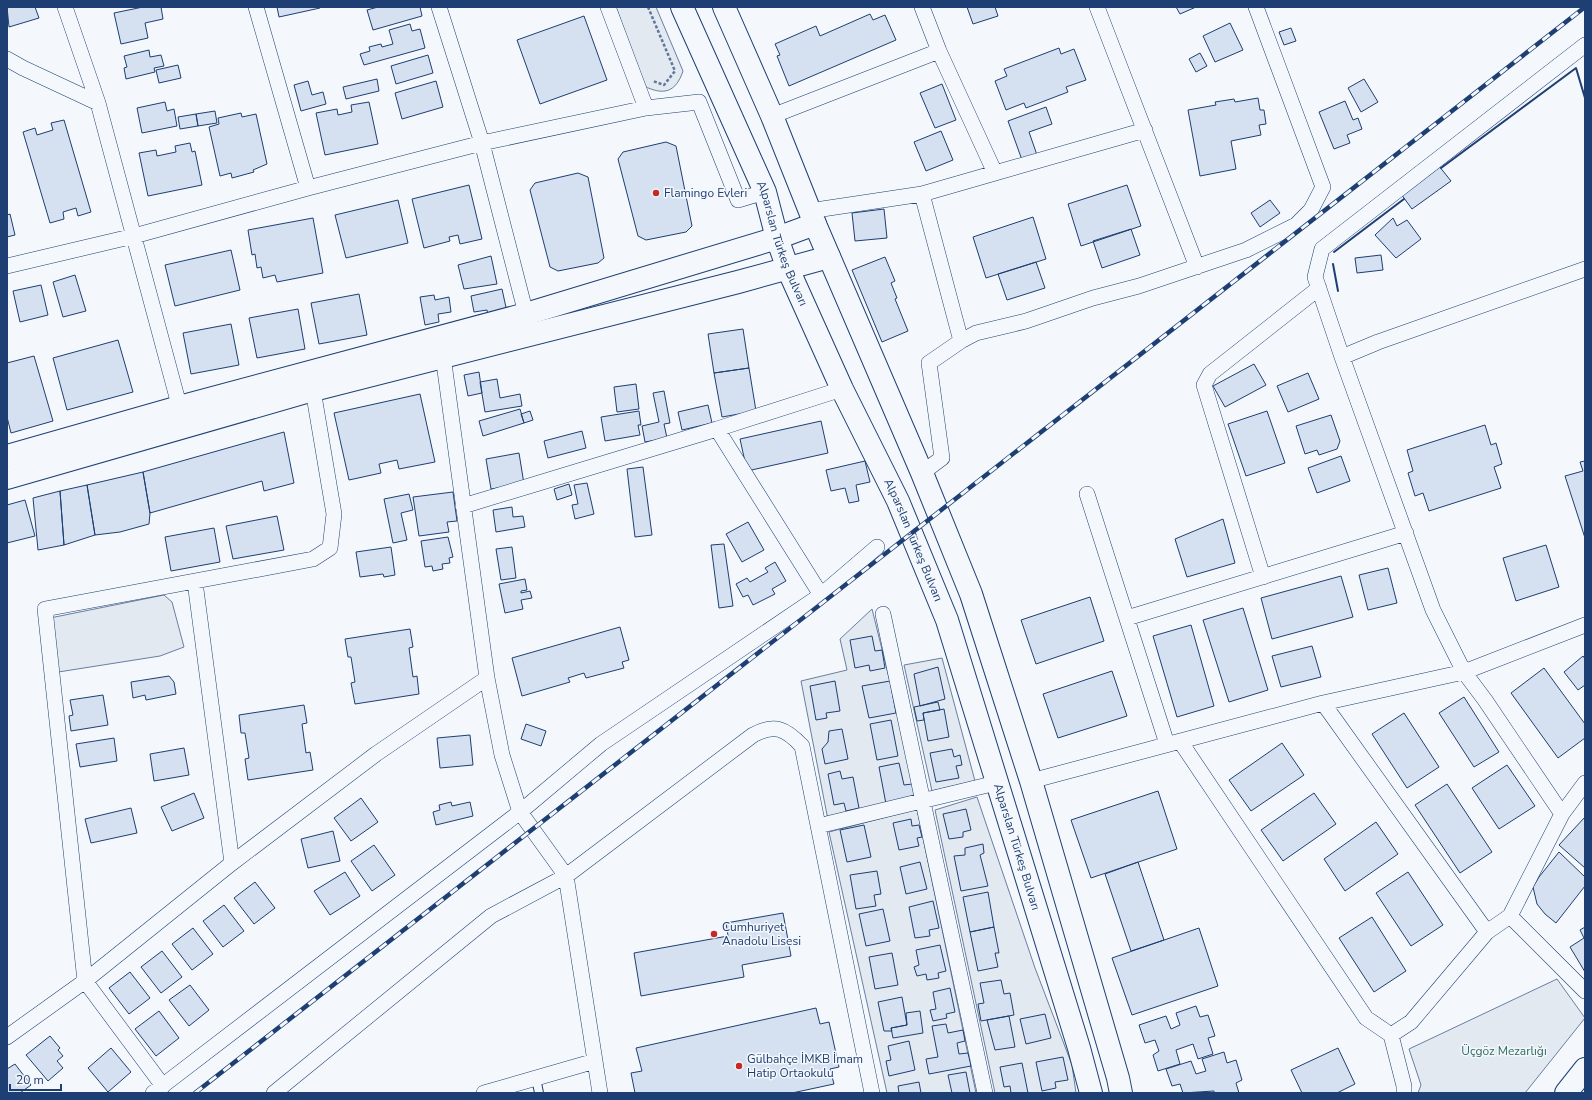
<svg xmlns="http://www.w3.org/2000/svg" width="1592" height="1100" font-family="'Nunito Sans',sans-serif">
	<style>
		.green { fill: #e3e9f0; stroke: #687fa3 }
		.building { fill: #d5e0f0; stroke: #1d3f73 }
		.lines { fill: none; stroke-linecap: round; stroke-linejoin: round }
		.service-casing { stroke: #1d3f73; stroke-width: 10 }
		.minor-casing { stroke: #1d3f73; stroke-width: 16 }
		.secondary-casing { stroke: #1d3f73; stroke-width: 24 }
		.path { stroke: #5e769c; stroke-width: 2.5; stroke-dasharray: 3 2; stroke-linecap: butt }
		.service { stroke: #f4f7fb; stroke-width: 8 }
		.minor { stroke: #f4f7fb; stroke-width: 15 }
		.secondary { stroke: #f4f7fb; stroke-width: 22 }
		.rail-casing { stroke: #1d3f73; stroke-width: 4.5 }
		.rail { stroke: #f4f7fb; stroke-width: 3; stroke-dasharray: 9; stroke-linecap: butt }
		.wall { stroke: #1d3f73; stroke-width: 2 }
		.poi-dot { fill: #c62828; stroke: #f4f7fb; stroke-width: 1.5 }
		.labels { text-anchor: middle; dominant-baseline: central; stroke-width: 3; stroke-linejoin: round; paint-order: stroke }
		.poi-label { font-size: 12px; fill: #1d3f73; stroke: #f4f7fb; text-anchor: start }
		.street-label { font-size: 12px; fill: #1d3f73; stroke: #f4f7fb }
		.park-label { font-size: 12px; fill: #2c6c60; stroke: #f4f7fb }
	</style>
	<rect width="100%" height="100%" fill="#f4f7fb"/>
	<!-- green -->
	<path class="green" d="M616,7h40l27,64c-7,21 -19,25 -39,15z
		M164,595l8,7 12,45 -24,9 -108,17 -7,-54z
		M872,609l47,190 -91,21 -27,-139 46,-11 -7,-31z
		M942,658l33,123 -43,10 -28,-126z
		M977,797l58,171 37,97 4,28h-81l-60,-283z
		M917,809l59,284h-89l-58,-261z
		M1557,979l28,39 -60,75h-107l3,-8 -12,-36z"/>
	<!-- building -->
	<path class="building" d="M7,7h28l4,11 -30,9z
		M143,7h18l2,12 -18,4 3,15 -27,6 -7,-31z
		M277,7h43v1l-41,9z
		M378,7h42l2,9 -49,14 -6,-20z
		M967,7h28l3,9 -25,8z
		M1176,7h20l-16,7z
		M870,14l3,6 12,-5 11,25 -107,46 -12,-30 3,-1 -5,-11 41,-18 4,10z
		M584,16l23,64 -67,24 -23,-64z
		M1230,23l13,27 -28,12 -12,-26z
		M410,24l2,7 8,-2 5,19 -61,17 -4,-11 10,-3 -1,-4 12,-3 1,3 11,-3 -4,-14z
		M1291,28l5,13 -12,4 -5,-13z
		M1059,48l2,6 13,-5 12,31 -20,7 2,5 -42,16 -2,-5 -18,7 -11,-29 12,-5 -3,-7z
		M149,50l1,7 11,-2 3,11 -10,2 1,4 -29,7 -2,-11 3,-1 -3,-11z
		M1200,53l7,13 -11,6 -7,-13z
		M428,55l5,18 -37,11 -5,-18z
		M178,65l3,13 -22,5 -3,-13z
		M377,79l2,12 -33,8 -3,-12z
		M1364,79l14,23 -17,10 -13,-24z
		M308,81l4,14 11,-3 3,12 -25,7 -7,-26z
		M436,81l7,26 -41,12 -7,-26z
		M942,84l14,36 -21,8 -15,-35z
		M1258,98l2,12h4l2,14 -7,1 2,10 -30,6 5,28 -36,7 -12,-66 28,-5 -1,-3 19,-3 1,3z
		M1345,101l8,19 5,-2 4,11 -15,6 3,8 -16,6 -15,-37z
		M165,102l2,9 7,-2 3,17 -35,7 -5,-25z
		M369,102l9,42 -53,11 -9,-42 21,-4 1,6 14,-3 -1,-7z
		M1046,107l6,17 -23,8 8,23 -15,5 -14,-39z
		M215,111l2,12 -19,3 -2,-12z
		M241,113l1,4 14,-3 11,50 -14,6 1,2 -22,6 -1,-5 -11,3 -11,-49 10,-3 -1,-6z
		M196,114l2,12 -18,3 -2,-12z
		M64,120l27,92 -13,4 -2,-8 -13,4 1,7 -14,4 -27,-91 12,-4 2,7 16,-5 -2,-7z
		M941,131l12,29 -27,11 -12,-29z
		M666,142l10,4 16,80 -6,6 -40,8 -8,-4 -20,-77 5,-7z
		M190,143l2,9 3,-1 7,34 -54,11 -9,-43 17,-3 1,6 19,-4 -1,-6z
		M1439,166l12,15 -39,28 -11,-15z
		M578,173l10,4 16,81 -6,5 -40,8 -8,-4 -20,-77 5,-7z
		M469,185l13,54 -22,5 -2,-9 -9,2 1,4 -26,7 -12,-49z
		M1127,185l14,41 -60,20 -13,-42z
		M398,200l10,43 -62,15 -11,-43z
		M1270,200l10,13 -20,14 -9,-14z
		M884,209l3,29 -32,3 -3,-28z
		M10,214l5,21 -8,2v-22z
		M1033,217l13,42 -60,19 -13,-41z
		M313,218l10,55 -46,9 -2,-7 -12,3 -2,-11 -4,1 -2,-14 -3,1 -4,-25z
		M1393,218l4,8 10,-6 14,19 -25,19 -21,-23z
		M1131,229l9,26 -38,13 -9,-27z
		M231,250l9,40 -65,16 -10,-41z
		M1381,255l2,15 -26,3 -2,-15z
		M491,256l6,28 -33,5 -6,-24z
		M885,257l10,24 -4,2 6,15 -2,1 13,32 -26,11 -30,-72z
		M1036,262l9,26 -38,12 -9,-26z
		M75,275l11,36 -23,6 -10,-35z
		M41,285l7,30 -28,7 -7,-31z
		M502,289l5,23 -19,4 -1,-6 -13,2 -3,-16z
		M359,294l8,41 -48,9 -8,-41z
		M434,295l1,5 14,-3 2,15 -13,2 1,8 -14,3 -5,-28z
		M298,309l7,40 -48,9 -8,-40z
		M231,324l8,41 -48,9 -8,-41z
		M743,329l6,39 -35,5 -6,-39z
		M118,340l15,52 -66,18 -14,-52z
		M34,356l19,65 -42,12 -4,-16v-54z
		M1254,364l12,21 -41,22 -12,-21z
		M749,368l7,43 -34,6 -8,-44z
		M479,372l3,21 -14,3 -4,-21z
		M1308,373l11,26 -31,13 -11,-26z
		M497,379l3,19 20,-4 2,12 -37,6 -5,-30z
		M636,384l3,25 -22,3 -3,-25z
		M664,391l6,32 -6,1 3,14 -22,4 -3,-16 17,-4 -6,-29z
		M420,394l15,68 -36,7 -2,-9 -18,4 2,9 -32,7 -15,-67z
		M708,405l4,18 -30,7 -4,-18z
		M520,409l4,14 -41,13 -4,-15z
		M530,411l3,9 -9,3 -3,-9z
		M639,411l2,14h-3l2,10 -35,6 -4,-24z
		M1267,411l18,52 -39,13 -18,-52z
		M1331,415l9,26 -3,8 -18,6 -2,-5 -12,4 -9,-28z
		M821,421l7,32 -81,18 -7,-32z
		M1485,425l6,20 5,-2 6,21 -8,3 7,21 -72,23 -6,-18 -8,3 -7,-23 5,-2 -6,-21z
		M582,431l4,17 -38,10 -4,-17z
		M284,432l10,51 -30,8 -2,-10 -112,32 -7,-41z
		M519,453l5,31 -33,5 -5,-30z
		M1341,456l9,25 -33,12 -9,-25z
		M865,461l5,21 -14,3 3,16 -10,2 -4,-15 -14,3 -5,-21z
		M1585,461v77l-20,-62 18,-5 -3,-9z
		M643,467l9,68 -17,2 -8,-68z
		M143,472l7,41 -1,11 -29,8 -25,3 -8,-50z
		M587,483l7,31 -19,5 -3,-14 6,-1 -4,-19z
		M569,484l3,11 -15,5 -3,-11z
		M87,485l8,50 -31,10 -4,-54z
		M60,491l4,54 -26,5 -5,-52z
		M453,492l4,29 -10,1 2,10 -30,4 -6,-39z
		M409,494l4,16 -12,3 6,27 -14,3 -9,-44z
		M25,500l10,36 -28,7v-38z
		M512,507l1,10 10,-1 2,11 -29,5 -3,-22z
		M277,516l7,34 -51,9 -7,-33z
		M1223,519l12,44 -48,14 -12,-38z
		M748,522l16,28 -22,12 -16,-28z
		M214,528l6,34 -49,9 -6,-34z
		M448,537l5,20 -4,1 1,5 -8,1 1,5 -10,2 -1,-5 -7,1 -4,-26z
		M724,544l9,62 -14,2 -8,-63z
		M1546,545l13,42 -43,14 -13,-43z
		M391,547l4,28 -11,2 -1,-3 -23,3 -4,-25z
		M512,547l4,31 -15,2 -5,-31z
		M775,562l11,19 -14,8 3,5 -22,11 -5,-10 -5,2 -7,-13 11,-6 3,4 18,-10 -3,-4z
		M1388,568l9,35 -29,7 -9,-35z
		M1341,576l12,41 -81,22 -11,-41z
		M525,579l2,11 -6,1v2l9,-2 2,7 -11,2 2,9 -18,4 -6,-29z
		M1090,597l14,44 -68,23 -15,-44z
		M1243,608l25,82 -39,12 -26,-82z
		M1191,625l23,81 -37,11 -24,-81z
		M620,627l9,33 -7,2 2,6 -38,10 -2,-5 -16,5 2,4 -48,14 -10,-38z
		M410,629l3,18 -4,1 4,29 4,-1 2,18 -64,10 -4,-21 4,-1 -4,-25h-3l-3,-18z
		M872,636l3,15 7,-1 3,18 -15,3 -1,-6 -14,3 -5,-28z
		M1312,646l9,31 -40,10 -9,-31z
		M1583,656l2,3v26l-7,5 -14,-18z
		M938,667l7,32 -25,7 -6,-32z
		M1544,668l41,56v14l-27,20 -47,-65z
		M1112,671l15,45 -69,22 -15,-44z
		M169,676l5,6 2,12 -30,6 -1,-5 -12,3 -2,-16z
		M835,681l5,30 -14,2 1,5 -11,2 -6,-34z
		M890,681l6,32 -27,5 -7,-32z
		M103,695l5,30 -37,6 -2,-15 4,-1 -3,-15z
		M1464,697l35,55 -25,15 -35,-54z
		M938,702l2,8 -17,3 1,7 -7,1 -3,-14z
		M304,705l3,18 -5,1 4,29 4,-1 3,18 -65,10 -3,-21 4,-1 -4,-25h-4l-2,-18z
		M944,709l5,28 -21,4 -5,-28z
		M1404,713l35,54 -32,21 -35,-54z
		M891,720l7,36 -21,4 -7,-36z
		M526,724l20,7 -5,15 -20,-7z
		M842,729l6,30 -23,5 -3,-15 6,-7 1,-11z
		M470,735l3,30 -33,3 -3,-30z
		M114,738l3,23 -37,6 -4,-23z
		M1282,743l22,32 -53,36 -22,-31z
		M184,748l5,27 -35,6 -4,-27z
		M952,749l2,8 6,-2 2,10 -6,1 3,12 -23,4 -6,-29z
		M899,763l5,22 8,-1 3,13 -29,7 -7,-37z
		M1507,765l28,41 -36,23 -27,-41z
		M840,771l2,8 11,-2 6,31 -13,3 -2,-8 -10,2 -6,-31z
		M1447,784l45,68 -32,21 -45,-68z
		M1158,791l19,58 -86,29 -20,-58z
		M194,793l10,25 -32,13 -11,-24z
		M1314,793l22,31 -53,37 -22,-31z
		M361,798l17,24 -27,19 -17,-23z
		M451,802l1,4 18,-4 3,14 -37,9 -3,-13 7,-2 -1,-5z
		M131,808l6,25 -46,10 -6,-24z
		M966,809l5,21 -8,2v5l-14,2 -6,-25z
		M1585,817v51l-26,-23z
		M911,819l1,7 7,-1 3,12 -5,1 2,8 -20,4 -6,-27z
		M1376,822l22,32 -53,37 -21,-32z
		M864,825l7,32 -24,5 -7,-32z
		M333,831l7,30 -32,7 -7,-29z
		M983,844l1,9 -4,2 8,31 -27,5 -7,-35 11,-1v-7z
		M374,845l21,30 -23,16 -21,-30z
		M1559,852l26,25v9l-29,37 -11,-9 -8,-10 -4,-17 6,-10z
		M920,862l7,27 -21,5 -6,-27z
		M1138,862l26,78 -33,11 -26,-77z
		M877,871l4,23 -7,1 2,11 -20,3 -6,-34z
		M345,872l15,24 -30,19 -16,-24z
		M1408,872l35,53 -32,21 -35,-53z
		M255,882l20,26 -21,16 -20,-26z
		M988,892l6,35 -24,5 -7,-35z
		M933,901l6,27 -10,2 1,6 -15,2 -6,-31z
		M224,905l20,26 -21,16 -20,-26z
		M883,909l7,32 -24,5 -7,-32z
		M783,913l8,43 -49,9 2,12 -103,19 -7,-43 94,-17 -2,-13z
		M1372,917l34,54 -32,21 -35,-54z
		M994,927l5,26h-4l3,14 -20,4 -8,-39z
		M1585,927v45l-15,-25 14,-9 -4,-8z
		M193,928l20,26 -21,16 -20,-26z
		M1199,928l19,58 -86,29 -20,-57z
		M940,945l6,26 -8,2 1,5 -12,2 -1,-6 -9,2 -3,-9 5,-2 -3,-15z
		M162,951l20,26 -21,16 -20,-26z
		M892,953l6,32 -23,4 -6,-32z
		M130,972l20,26 -21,16 -20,-26z
		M1001,980l3,14 6,-1 4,22 -33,6 -3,-17 6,-1 -4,-20z
		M190,985l19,25 -20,16 -20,-26z
		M950,988l5,24 -9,2 1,4 -14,3 -3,-11 6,-1 -3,-17z
		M902,997l5,28 -16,3 1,3h-8l-6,-29z
		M1196,1006l4,11 8,-2 7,21 -7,2 5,16 -15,5 -5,-15 -17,6 4,14 -22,7 -5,-16 6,-4 -4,-11 -10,3 -6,-18 27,-9 5,13 9,-4 -4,-12z
		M816,1008l4,16 9,-2 10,45 -9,2 4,15 -42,9h-157l-4,-20 11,-2 -6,-23z
		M159,1011l20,27 -23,18 -21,-27z
		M920,1011l3,22 -30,5 -2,-10 16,-3 -1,-12z
		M1045,1014l6,24 -25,6 -6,-25z
		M1009,1016l6,31 -20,3 -8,-30z
		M946,1024l2,9 15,-3 2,11 -8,2 2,11 9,-1 3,13 -42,8 -3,-15 12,-2 -6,-31z
		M50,1036l10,12 -2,2 5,6 -6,5 6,7 -15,13 -22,-26z
		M909,1041l6,29 -26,6 -3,-15 5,-1 -3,-14z
		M111,1048l20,24 -23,20 -20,-24z
		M1338,1048l17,36 -18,9h-35l-11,-23z
		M1224,1052l3,11 9,-3 6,20 -6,3 3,10h-25v-2l-31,2 -3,-9 -8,2 -6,-17 25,-8 5,13 10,-3 -4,-12z
		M1063,1057l5,23 -13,2 1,6 -14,3 -6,-29z
		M1022,1063l6,30h-17l-1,-7 -6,1 -4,-20z
		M15,1064l16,21 -11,8h-13v-24z
		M966,1072l4,21h-18l-4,-18z
		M919,1082l2,11h-22l-1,-7z"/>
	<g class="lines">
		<defs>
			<path id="service" d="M536,1078l3,15"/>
			<path id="minor" d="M65,7l33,96 84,313
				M439,7l43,136 44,171
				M608,7l38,101 53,-6 39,98 27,-8
				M922,7l17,44 56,122 -73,21 39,147 -32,22 13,95 -20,15
				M1097,7l100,260
				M1585,45l-263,204 -7,28 27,80 91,253 31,62 21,28 77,114 -52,102 75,75
				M7,59l16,9 75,35
				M772,116l167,-65
				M995,173l150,-43
				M308,188l174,-45 164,-35
				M809,211l113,-17
				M7,266l127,-30 174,-48 -52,-181
				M961,341l15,-8 50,-12 67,-23 46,-12 107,-36 50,-25 15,-15 12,-23 -67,-180
				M443,356l44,322 15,77 18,57 46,64 34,217
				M1342,357l36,-15 207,-73
				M717,429l125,-40
				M1087,494l80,250
				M463,506l254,-77 104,166 56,-48
				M1263,577l-59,-192 6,-11 109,-86
				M195,582l37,281
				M883,614l102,479
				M1127,618l279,-85
				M1180,741l186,277 25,17 20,-13 76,-90 -164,-229
				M1031,781l292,-78 141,-31 121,-47
				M1562,814l23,-31
				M818,826l178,-43
				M1487,932l23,-16
				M1391,1035l13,51v7
				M7,1037l78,-56 147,-118 144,-109 111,-76
				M163,1086l-78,-105 -40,-372 268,-50 17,-11 4,-34 -21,-124
				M153,1093l367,-281 81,-68 220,-149
				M274,1093l217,-177 75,-40 187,-141c22,-12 33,-6 49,11l70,347
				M484,1093l111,-32"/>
			<g id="secondary">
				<path id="s1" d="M682,7l83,185 12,46 11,31 54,120 56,112 49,119 132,428 12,45"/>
				<path d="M724,7l48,109 43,108 107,249 49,121 60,187 87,297 3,15"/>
				<path d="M7,456l172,-49 347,-93 251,-76 38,-14"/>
				<path d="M7,478l306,-88 425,-108 91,-25"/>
				<path d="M1566,1093l19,-24"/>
			</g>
		</defs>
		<!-- service casing -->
		<use href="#service" class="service-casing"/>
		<!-- minor casing -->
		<use href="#minor" class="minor-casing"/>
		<!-- secondary casing -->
		<use href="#secondary" class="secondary-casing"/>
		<!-- path -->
		<path class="path" d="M648,7l27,64 -11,14 -11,-4"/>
		<!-- service -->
		<use href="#service" class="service"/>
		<!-- minor -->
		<use href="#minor" class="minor"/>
		<!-- secondary -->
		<use href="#secondary" class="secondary"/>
		<defs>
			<path id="rail" d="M195,1093l1390,-1086"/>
		</defs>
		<!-- rail casing -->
		<use href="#rail" class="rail-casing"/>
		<!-- rail -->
		<use href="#rail" class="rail"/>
		<!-- wall -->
		<path class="wall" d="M1441,168l135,-100 9,30
			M1334,252l70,-53
			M1333,264l5,27"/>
	</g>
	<!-- markers -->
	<g class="poi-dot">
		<circle cx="656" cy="193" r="4"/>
		<circle cx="714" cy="934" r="4"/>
		<circle cx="739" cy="1066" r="4"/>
	</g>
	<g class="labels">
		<!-- poi labels -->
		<g class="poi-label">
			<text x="664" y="193">Flamingo Evleri</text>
			<text x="722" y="927">Cumhuriyet<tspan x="722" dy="14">Anadolu Lisesi</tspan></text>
			<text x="747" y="1059">Gülbahçe İMKB İmam<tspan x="747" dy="14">Hatip Ortaokulu</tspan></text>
		</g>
		<!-- street labels -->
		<g class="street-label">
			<text stroke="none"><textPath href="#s1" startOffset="257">Alparslan Türkeş Bulvarı</textPath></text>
			<text stroke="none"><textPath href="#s1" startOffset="582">Alparslan Türkeş Bulvarı</textPath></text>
			<text stroke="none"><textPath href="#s1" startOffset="906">Alparslan Türkeş Bulvarı</textPath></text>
		</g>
		<!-- park labels -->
		<g class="park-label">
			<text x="1504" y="1051">Üçgöz Mezarlığı</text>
		</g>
	</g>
	<!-- border -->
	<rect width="1592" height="1100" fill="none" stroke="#1d3f73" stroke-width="16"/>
	<!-- scale -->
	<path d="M10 1084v6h51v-6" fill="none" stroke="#1d3f73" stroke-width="2"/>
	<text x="16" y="1084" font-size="12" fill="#1d3f73" stroke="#f4f7fb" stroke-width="3" paint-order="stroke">20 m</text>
</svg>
